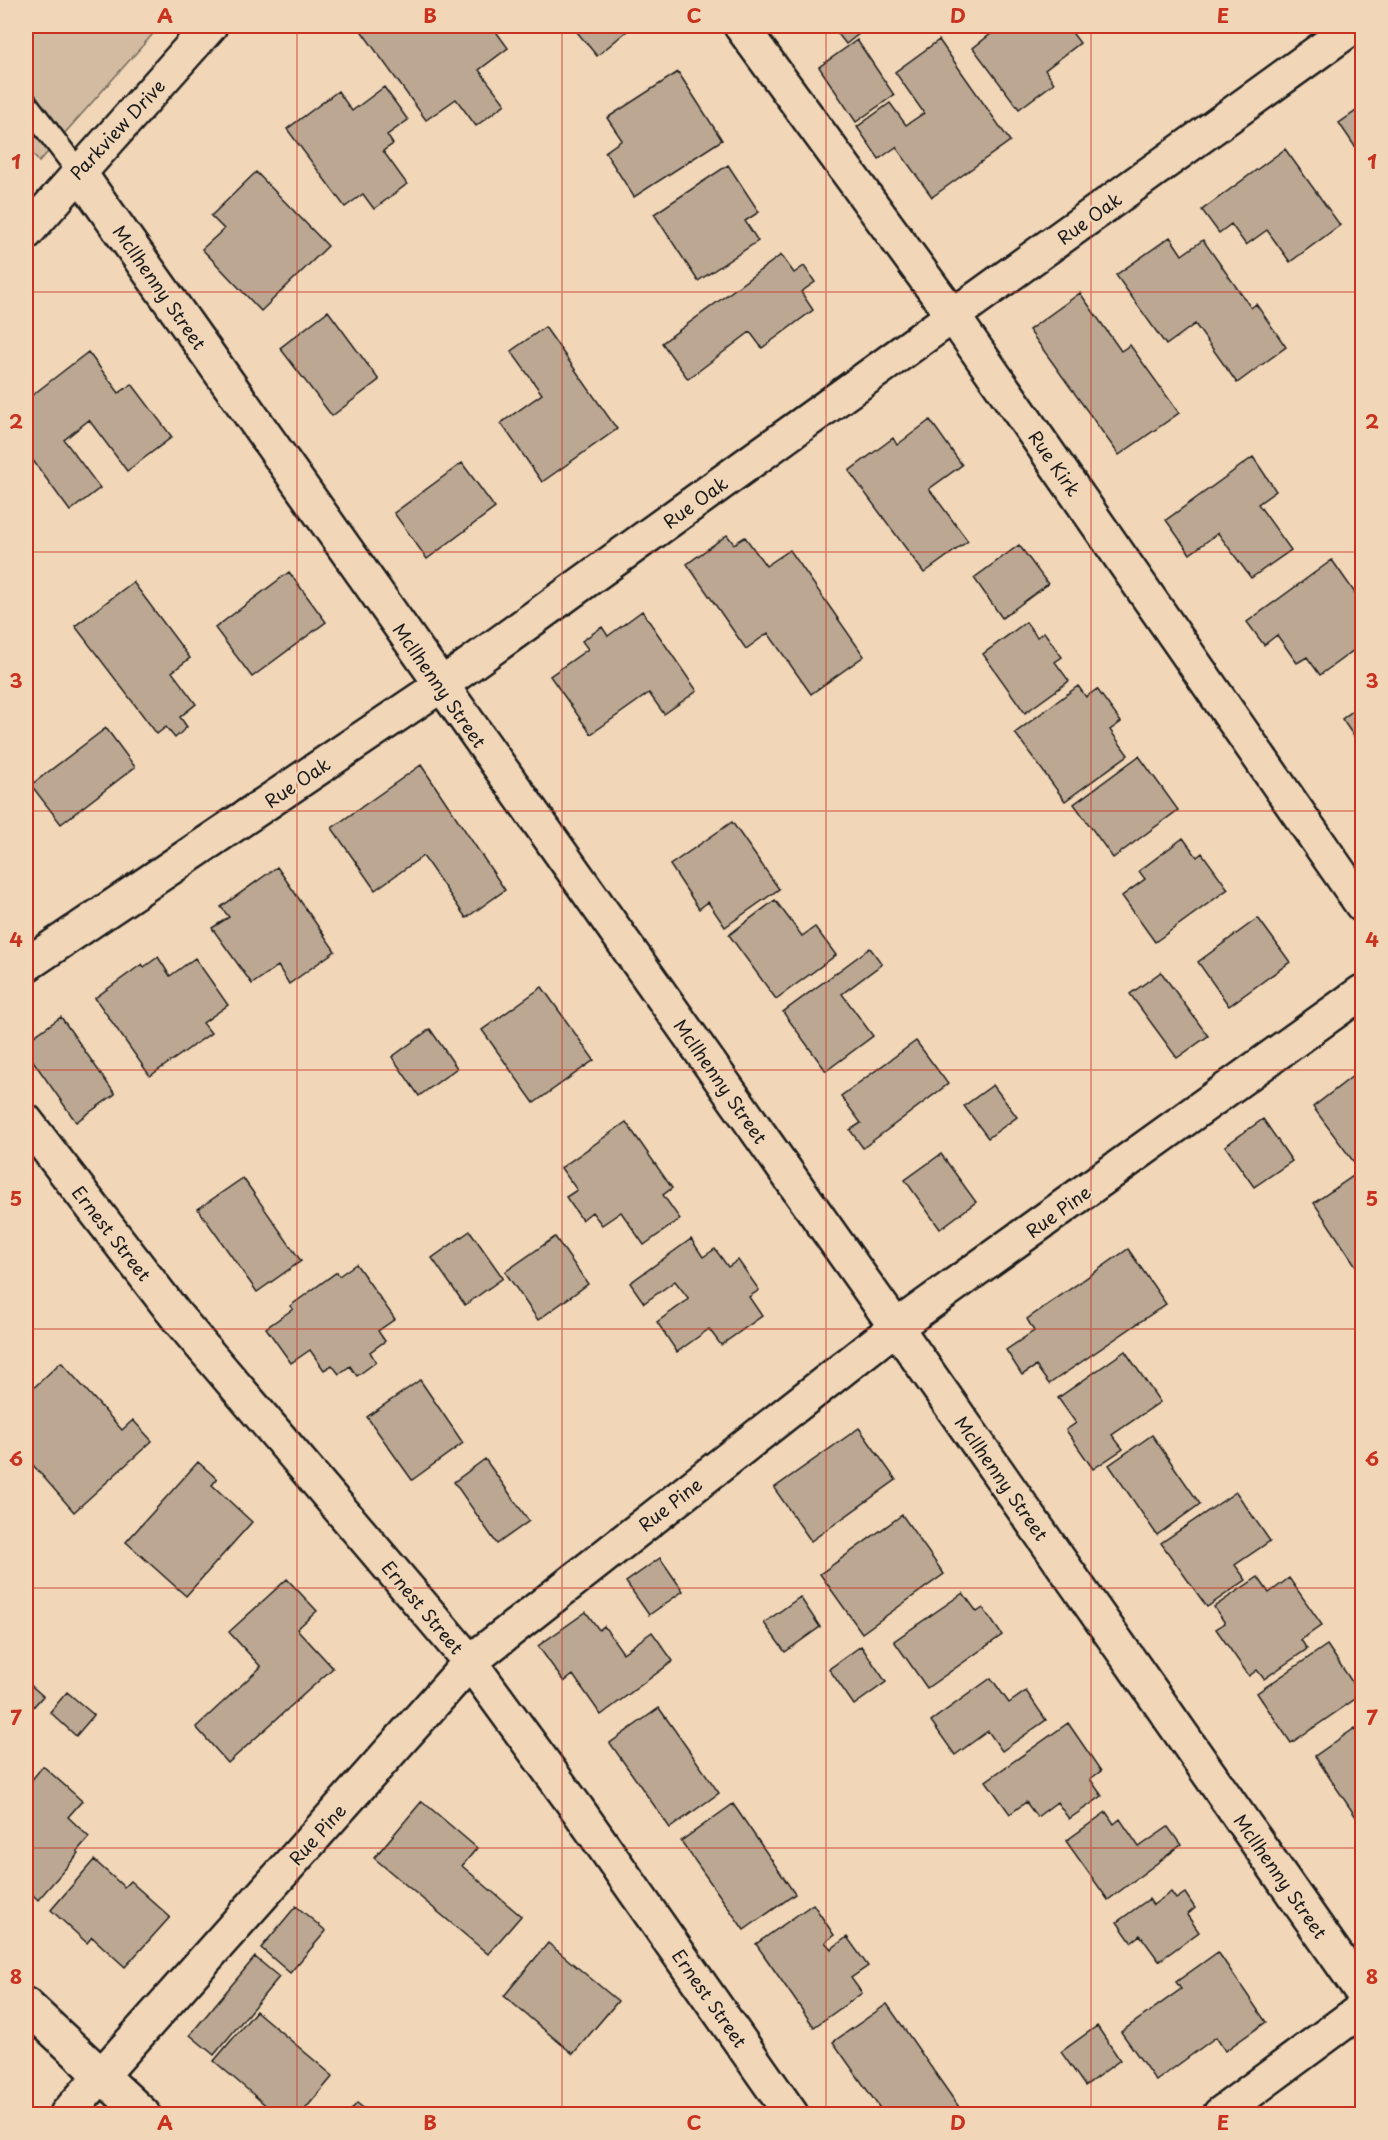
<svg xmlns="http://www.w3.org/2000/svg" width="1388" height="2140" font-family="'Playpen Sans',sans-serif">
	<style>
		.green { fill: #d2bba1; stroke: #776c5e; stroke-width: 1.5 }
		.building { fill: #bca892; stroke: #1c1c1c; stroke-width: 1.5 }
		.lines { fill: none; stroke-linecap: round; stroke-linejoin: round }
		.service-casing { stroke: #1c1c1c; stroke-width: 26 }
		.minor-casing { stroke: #1c1c1c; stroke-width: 38 }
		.secondary-casing { stroke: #1c1c1c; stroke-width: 38 }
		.service { stroke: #f1d6b8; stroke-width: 21 }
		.minor { stroke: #f1d6b8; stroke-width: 33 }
		.secondary { stroke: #f1d6b8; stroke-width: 33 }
		.grid { fill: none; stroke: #c8321e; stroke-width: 1.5; stroke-opacity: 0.55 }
		.labels { text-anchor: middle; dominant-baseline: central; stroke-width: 4.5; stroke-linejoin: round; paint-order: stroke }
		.street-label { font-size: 18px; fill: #1c1c1c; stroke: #f1d6b8 }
		.neatline { fill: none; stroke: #c8321e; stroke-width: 2 }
		.grid-label { font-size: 20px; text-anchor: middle; font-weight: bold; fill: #c8321e }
	</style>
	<rect width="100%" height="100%" fill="#f1d6b8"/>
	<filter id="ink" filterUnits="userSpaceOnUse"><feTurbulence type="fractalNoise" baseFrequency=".0167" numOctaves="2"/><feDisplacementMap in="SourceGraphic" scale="12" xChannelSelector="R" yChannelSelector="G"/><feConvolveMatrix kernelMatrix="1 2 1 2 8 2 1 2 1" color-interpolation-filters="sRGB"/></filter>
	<g filter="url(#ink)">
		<!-- green -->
		<path class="green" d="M26,26h134l-121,136 -13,-17z"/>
		<!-- building -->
		<path class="building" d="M370,26h26l3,4 6,-4h87l16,22 -29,22 26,34 -29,22 -20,-27 -30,21 -64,-88z
			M572,26h61l-36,30z
			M832,26h37l-23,18z
			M1001,26h66l13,17 -35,27 9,13 -35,26 -46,-61z
			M857,40l37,55 -38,27 -37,-55z
			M939,40l71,101 -78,56 -36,-50 -17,12 -22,-32 33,-24 16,22 18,-12 -29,-41z
			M678,72l44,68 -88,57 -29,-45 17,-12 -15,-22z
			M384,87l24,33 -21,15 6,9 -10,7 24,33 -33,25 -11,-15 -18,13 -58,-78 51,-38 14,20z
			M1362,107v50l-23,-34z
			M1285,149l55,76 -50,37 -23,-32 -21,15 -15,-21 -12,9 -17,-23z
			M728,165l31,47 -14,9 13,20 -60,40 -44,-67z
			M256,172l72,74 -67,65 -59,-62 22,-20 -13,-13z
			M1170,237l12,18 21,-15 48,68 5,-4 30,43 -49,36 -42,-59 -29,21 -50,-70z
			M781,255l13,18 10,-7 11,16 -14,10 12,18 -51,38 -12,-16 -62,47 -26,-36z
			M1080,293l41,58 9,-6 49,68 -60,42 -90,-125z
			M328,311l51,69 -47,36 -52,-68z
			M545,327l72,102 -75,53 -41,-59 41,-29 -31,-43z
			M88,352l31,41 13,-9 40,53 -45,34 -38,-51 -25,20 36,48 -30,23 -44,-60v-51z
			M930,420l32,45 -33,24 39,52 -44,32 -75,-102 44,-33 4,7z
			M1253,457l23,34 -18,13 33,46 -40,28 -33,-45 -28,21 -24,-34z
			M462,463l33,45 -68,51 -33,-46z
			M727,535l7,9 11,-7 21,29 24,-16 74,106 -53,38 -43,-61 -22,16 -59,-85z
			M1019,545l29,39 -46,34 -28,-40z
			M1332,560l30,43v41l-42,31 -13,-18 -10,6 -20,-28 -13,10 -17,-23z
			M289,572l37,50 -74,55 -37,-49z
			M133,582l57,76 -18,14 24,32 -16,13 7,10 -12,11 -9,-11 -9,7 -82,-108z
			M642,611l55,80 -33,23 -15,-21 -58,41 -41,-58 38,-27 -6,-8 20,-14 6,9z
			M1026,622l11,15 7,-5 18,25 -7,5 14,19 -44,32 -42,-59z
			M1078,686l8,11 11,-8 24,33 -11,8 18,25 -63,46 -50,-68z
			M1362,704v44l-20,-29z
			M106,728l29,39 -74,57 -30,-39z
			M1139,756l39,54 -65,48 -39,-54z
			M421,765l84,125 -39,28 -43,-62 -48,34 -43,-62z
			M732,822l47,67 -54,38 -17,-25 -9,7 -29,-44z
			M1183,838l14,19 5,-4 26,36 -73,53 -33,-46 23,-17 -6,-8z
			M277,867l58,84 -46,33 -11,-18 -26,18 -40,-56 17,-11 -8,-10z
			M775,900l27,36 13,-9 21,28 -60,44 -47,-64z
			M1258,918l32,44 -61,44 -31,-44z
			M870,948l12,16 -40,30 31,42 -47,35 -43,-59z
			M158,957l12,19 25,-18 33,47 -25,18 8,10 -61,43 -55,-78 47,-34 2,3z
			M1161,972l47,64 -31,22 -47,-64z
			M542,987l52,73 -60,43 -52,-73z
			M61,1017l54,77 -39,28 -50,-71v-9z
			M430,1029l27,39 -38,28 -27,-39z
			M916,1041l32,43 -85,64 -13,-18 11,-7 -20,-27z
			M1362,1069v85l-9,7 -40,-54z
			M993,1085l24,32 -29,21 -24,-32z
			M1263,1119l29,42 -38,26 -29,-41z
			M626,1122l46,66 -9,7 17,24 -36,26 -23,-33 -19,13 -10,-13 -10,8 -16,-23 11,-7 -16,-22z
			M941,1154l35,48 -36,27 -35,-49z
			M1362,1170v105l-48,-72z
			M243,1178l58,83 -44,31 -59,-83z
			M470,1231l33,47 -38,27 -33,-47z
			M555,1237l33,47 -50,36 -33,-48z
			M691,1239l12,18 12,-8 13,18 10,-7 21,30 -10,7 13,19 -41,29 -12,-16 -32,23 -20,-30 32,-23 -14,-18 -31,22 -14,-20z
			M1128,1249l38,55 -117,80 -13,-18 -14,9 -16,-25 28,-19 -7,-12z
			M356,1264l39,55 -17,12 7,10 -15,11 6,10 -19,14 -7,-10 -11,8 -7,-9 -8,5 -14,-20 -19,13 -25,-35 27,-19 -3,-3 47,-34 2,4z
			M1125,1351l35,51 -48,33 11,14 -30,20 -27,-39 10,-7 -18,-25z
			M61,1362l61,68 11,-10 19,21 -78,71 -48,-55v-62z
			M420,1380l43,63 -51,37 -45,-63z
			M859,1428l37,52 -85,61 -37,-53z
			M1152,1435l48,69 -43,31 -48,-70z
			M485,1459l44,62 -32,23 -43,-62z
			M198,1462l19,17 -5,6 40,37 -66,74 -60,-54z
			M1236,1492l34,49 -35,24 11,15 -39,27 -46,-64z
			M902,1515l42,59 -82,59 -42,-59z
			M660,1558l23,33 -34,24 -23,-33z
			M1258,1577l11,16 20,-15 33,47 -21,15 6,9 -43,30 -7,-9 -8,6 -33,-47 9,-6 -11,-16z
			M287,1579l30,32 -20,18 36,39 -105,95 -32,-36 65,-60 -32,-35z
			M963,1593l14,19 6,-4 19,27 -75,53 -33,-47z
			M800,1597l20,30 -35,25 -21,-29z
			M586,1612l13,18 5,-4 19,27 29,-21 21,29 -72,54 -28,-40 -9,7 -26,-36z
			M1327,1645l34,50 -70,48 -34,-50z
			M861,1646l25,36 -32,23 -25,-36z
			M991,1678l18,25 17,-12 20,29 -44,31 -14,-20 -33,24 -24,-34z
			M26,1681l17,15 -17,19z
			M67,1692l27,23 -18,21 -26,-24z
			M659,1708l60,85 -49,35 -60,-85z
			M1068,1723l33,48 -11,8 12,17 -33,23 -12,-17 -20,15 -11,-15 -16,12 -24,-33z
			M1355,1728l7,12v73l-6,4 -41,-61z
			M43,1766l39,35 -14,16 21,20 -12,14 2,2 -41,47 -12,-12v-101z
			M422,1801l55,47 -15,18 59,50 -33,38 -114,-96z
			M733,1804l62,90 -51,36 -63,-89z
			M1106,1812l8,12 6,-5 19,28 29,-20 13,18 -73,55 -42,-59z
			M94,1860l30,27 6,-6 40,36 -45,50 -33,-30 -5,6 -36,-33z
			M1171,1892l5,7 9,-6 10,15 -8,7 12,17 -40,29 -19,-26 -9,7 -14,-20 32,-23 4,6z
			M813,1904l21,31 -9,7 6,7 16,-12 21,29 -17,12 11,15 -48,34 -58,-83z
			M296,1906l30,25 -36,42 -29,-25z
			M548,1943l70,58 -45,53 -69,-58z
			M1218,1952l48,70 -41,29 -9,-14 -60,44 -35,-49 60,-43 -5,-7z
			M255,1957l24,20 -65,78 -24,-20z
			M887,2004l74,106 -7,4h-70l-51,-72z
			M256,2011l77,65 -32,38h-25l-62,-53z
			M1097,2026l23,34 -35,26 -24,-34z
			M357,2103l14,11h-23z"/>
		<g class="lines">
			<defs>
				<path id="service" d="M26,103l52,68"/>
				<path id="minor" d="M741,26l212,290 409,589
					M78,171l818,1156 466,665
					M26,965l414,-279 914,-660
					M26,1121l151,196 293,345 108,148 213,304
					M26,2005l117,109
					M67,2114l403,-452 426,-335 466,-335
					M1220,2114l142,-105"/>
				<path id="secondary" d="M26,233l184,-207"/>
			</defs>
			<!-- service casing -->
			<use href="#service" class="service-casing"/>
			<!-- minor casing -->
			<use href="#minor" class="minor-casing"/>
			<!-- secondary casing -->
			<use href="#secondary" class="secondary-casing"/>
			<!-- service -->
			<use href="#service" class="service"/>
			<!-- minor -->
			<use href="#minor" class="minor"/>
			<!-- secondary -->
			<use href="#secondary" class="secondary"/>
		</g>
	</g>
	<!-- grid -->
	<path class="grid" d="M297,26v2088M562,26v2088M826,26v2088M1091,26v2088M26,292h1336M26,552h1336M26,811h1336M26,1070h1336M26,1329h1336M26,1588h1336M26,1848h1336"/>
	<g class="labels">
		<!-- street labels -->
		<g class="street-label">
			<text transform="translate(117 129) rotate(-47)">Parkview Drive</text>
			<text transform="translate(1089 218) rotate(-36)">Rue Oak</text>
			<text transform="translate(160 287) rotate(55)">McIlhenny Street</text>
			<text transform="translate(1055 463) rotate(55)">Rue Kirk</text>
			<text transform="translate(695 502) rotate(-36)">Rue Oak</text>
			<text transform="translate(440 685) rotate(55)">McIlhenny Street</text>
			<text transform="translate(297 782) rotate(-34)">Rue Oak</text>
			<text transform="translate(721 1081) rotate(55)">McIlhenny Street</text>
			<text transform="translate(1058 1211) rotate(-36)">Rue Pine</text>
			<text transform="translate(112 1233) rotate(52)">Ernest Street</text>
			<text transform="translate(1002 1478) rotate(55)">McIlhenny Street</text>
			<text transform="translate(670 1504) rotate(-38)">Rue Pine</text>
			<text transform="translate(423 1607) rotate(50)">Ernest Street</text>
			<text transform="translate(317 1834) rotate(-48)">Rue Pine</text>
			<text transform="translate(1281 1876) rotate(55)">McIlhenny Street</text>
			<text transform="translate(710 1998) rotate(55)">Ernest Street</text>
		</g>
	</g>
	<!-- margin -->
	<rect width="1388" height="2140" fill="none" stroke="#f1d6b8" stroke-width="66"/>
	<rect x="33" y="33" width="1322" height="2074" class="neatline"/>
	<g class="grid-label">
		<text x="165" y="23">A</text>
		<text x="430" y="23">B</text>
		<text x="694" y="23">C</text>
		<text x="958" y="23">D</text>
		<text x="1223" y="23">E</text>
		<text x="16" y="169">1</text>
		<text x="1372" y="169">1</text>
		<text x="16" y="429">2</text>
		<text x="1372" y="429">2</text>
		<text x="16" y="688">3</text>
		<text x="1372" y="688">3</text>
		<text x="16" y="947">4</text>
		<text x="1372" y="947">4</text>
		<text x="16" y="1206">5</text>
		<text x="1372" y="1206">5</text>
		<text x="16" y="1466">6</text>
		<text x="1372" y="1466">6</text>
		<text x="16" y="1725">7</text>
		<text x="1372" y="1725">7</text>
		<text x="16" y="1984">8</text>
		<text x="1372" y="1984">8</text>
		<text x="165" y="2130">A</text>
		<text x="430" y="2130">B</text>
		<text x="694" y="2130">C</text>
		<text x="958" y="2130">D</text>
		<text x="1223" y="2130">E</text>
	</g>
</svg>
